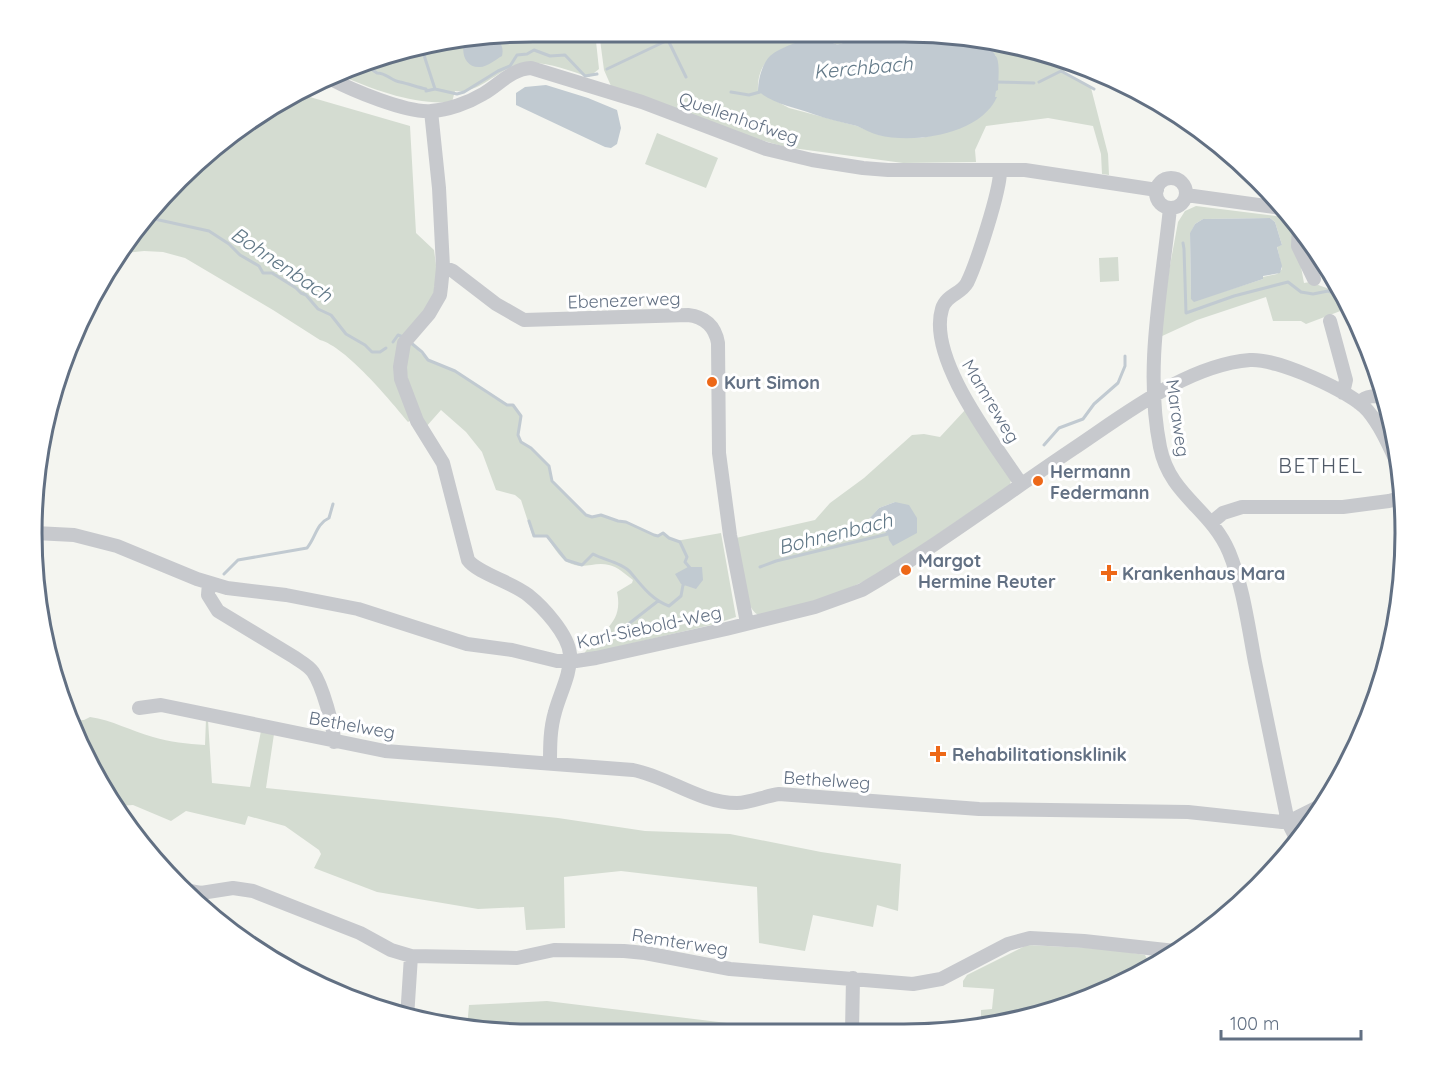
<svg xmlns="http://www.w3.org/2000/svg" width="1437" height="1066" font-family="Quicksand,sans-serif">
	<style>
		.green { fill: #d4dcd1; fill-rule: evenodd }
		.water { fill: #c1cad1 }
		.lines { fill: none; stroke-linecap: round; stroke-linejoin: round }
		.stream { stroke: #c1cad1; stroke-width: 3 }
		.minor { stroke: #c7c9cd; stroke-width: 14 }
		.poi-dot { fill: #ed6818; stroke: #fff; stroke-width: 2 }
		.labels { text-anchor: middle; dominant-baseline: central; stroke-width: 6; stroke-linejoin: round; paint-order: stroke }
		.street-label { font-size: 18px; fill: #627083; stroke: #fff }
		.poi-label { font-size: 18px; font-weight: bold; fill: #627083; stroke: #fff; text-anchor: start }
		.water-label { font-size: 20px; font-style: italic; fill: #627988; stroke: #fff }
		.quarter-label { font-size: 21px; letter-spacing: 1.5px; fill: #505a68; stroke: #fff }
		.rim { fill: none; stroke: #627083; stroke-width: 3 }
	</style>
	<rect width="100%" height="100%" fill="#f4f5f0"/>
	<!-- green -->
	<path class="green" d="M533,32h62l4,37 -10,8c-22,-7 -47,-18 -70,-13 -22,6 -40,30 -64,27l-3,11c-39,3 -77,-12 -113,-27l64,-26z
		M599,32h253c-7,14 -17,17 -26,4 -32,7 -70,14 -68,55l31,17 68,18 22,9 42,3 30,-7 44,-34 1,-41 -9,-10 -15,-8 55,10 36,20 2,5 26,15 17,66 1,21 -7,-1 -1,-20 -8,-28 -45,-8 -62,8 -11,24 1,12 -73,1 -118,-16 -34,-10 -140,-51 -7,-16z
		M296,93l114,33 6,107 18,17 2,15v30l-32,42 7,83 -3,2c-18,-22 -62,-75 -88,-82l-47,-30 -88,-52 -22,-6 -19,-1 -19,2 53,-74 104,-80z
		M657,133l61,25 -12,30 -61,-24z
		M1196,206l96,12 12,65 6,-1 33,12 8,13 -45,17 -5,-3h-28l-7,-24 -69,23 -37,17 9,-66 9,-49 7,-11zM1270,218l5,4 7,23 -5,1 5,23 -5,5 -14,3v2l-69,22 -3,-3 -1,-64 5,-10 8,-5z
		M1118,257l1,24 -19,1 -1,-24z
		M409,341c7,6 13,15 21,20 7,5 18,6 26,11 15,8 42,33 57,33l8,11 -3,19 3,7 10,6 18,18 3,15 34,34 6,2 9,-2 17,6 8,1 28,13 4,1 5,-3 13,8 45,-8 15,84 -21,7 -132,31c17,-25 41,-30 34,-63l15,-9 1,-3c-8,-6 -15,-13 -24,-15 -16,-4 -25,6 -42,-3 -8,-5 -15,-18 -21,-26l-13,1 -12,-37 -6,-5 -19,-5 -14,-38 -16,-20 -25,-22 -16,18 -18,-36 -2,-43z
		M966,409l45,71 -1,5 -128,87c-39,22 -80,34 -124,43 -16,-9 -19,-59 -22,-77l79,-18 15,-17 34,-25 48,-43 12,-1 16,3zM895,502l21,27v3l-27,2 -8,-5h-20l18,-21z
		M90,717c22,3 41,14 63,20 17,5 34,7 52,8l1,-26 2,1 4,63 38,4 11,-56 13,3 -8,54 292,30 87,13 85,3 91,18 80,12 -3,47 -21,-6 -4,22 -60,-12 -8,36 -46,-8 -2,-56 -136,-16 -57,6 1,51 -39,2 -2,-23 -46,2 -101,-17 -63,-24 7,-14 -2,-4 -34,-24 -37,-10 -3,9 -59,-14 -15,10 -38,-16 -15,1 -46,-86h12z
		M1027,945l80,4 38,6 5,10 -54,31 -111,30 -4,-4v-12l11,-1 2,-20 -31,-2v-6l4,-6z
		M547,1001l245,30 -292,2 -33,-5 2,-23z"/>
	<!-- water -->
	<path class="water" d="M852,32c32,0 130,-9 145,26 3,9 1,23 1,32l-2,1 -1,6h2c-17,38 -83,47 -119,38 -7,-2 -14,-6 -21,-9 -15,-4 -30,-7 -44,-12 -18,-7 -40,-10 -55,-23 0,-11 4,-27 12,-35 11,-10 43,-20 56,-20 9,13 19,10 26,-4z
		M494,37c7,6 10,10 8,19 -7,4 -15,11 -22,11 -13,1 -19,-12 -16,-23l11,-5z
		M546,85l42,13 29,12 4,18 -4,16 -6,4 -6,-1 -89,-42v-12l9,-6z
		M1270,218l5,4 7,23 -5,2 5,19 -2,7 -17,3v3l-69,23 -3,-3 -1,-66 5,-9 8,-5z
		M895,502l14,3 8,13v15l-24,13 -4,-6 -1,-6 -7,-5h-21l19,-21z
		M688,567h14l1,13 -7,9 -15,-5 -6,-10z"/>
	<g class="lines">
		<!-- stream -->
		<path class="stream" d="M639,32v8
			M421,46l14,43
			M358,67l4,2 6,-2 9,6c10,0 14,8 23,9 9,2 17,5 26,7v2l9,-2 22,5 7,-2 34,-21 12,-5 7,-11 10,-1 7,-4 16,6 15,-1 20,21 12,-2
			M607,69l61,-29 18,37
			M996,82l38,1
			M1039,82l22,-11 33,18
			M731,92l18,3 11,-3
			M150,218l59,13 20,13 11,11 19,11 4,7h9l24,15 5,5 5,2 12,14 13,6 15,19 19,11 7,7h8l6,-4
			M1183,243l1,6 2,64 48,-17 54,-14 13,10 12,2 15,-3 17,6
			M393,342l5,-7 5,2
			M410,342l12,10 6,8 27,11 52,34h6l8,11 -3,19 3,7 10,6 18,18 3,15 34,34 6,2 9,-2 17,6 8,1 28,13 4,1 5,-3 6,5 11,4 7,15 -2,5 5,6
			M1044,445l15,-17 24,-9 11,-15 24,-21 7,-17v-10
			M529,521l5,15h13l19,24 16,5 11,-11c11,6 30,9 38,19 11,13 21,27 38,33l12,-10 2,-11 3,-2
			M760,567l16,-6 116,-28
			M224,574l14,-14 69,-12c9,-11 9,-24 22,-30l4,-14
			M622,629l36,-28"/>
		<!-- minor -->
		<path class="minor" d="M331,79c21,11 75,34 100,32 17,-1 37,-8 52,-17 16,-9 28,-25 48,-26l111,34 124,47 46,11 51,8 25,2h137l132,20
			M431,111l8,77 4,79 -2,20 -1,8 -11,19 -25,29 -4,24 1,12 16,42 26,42 25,97c9,13 44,22 60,35 15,12 40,39 42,59 1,20 -10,39 -15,58 -5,17 -5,34 -5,51
			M1000,170c1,19 -24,95 -33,113 -6,11 -21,12 -25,26 -15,50 53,135 79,175
			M1156 193a15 15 0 1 1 30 0a15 15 0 1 1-30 0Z
			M1186,195l95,13
			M1170,208c-8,80 -26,159 -10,239 10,49 50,61 69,105 14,34 19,73 26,110 11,53 22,106 33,160l6,12 5,4
			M1299,225l-1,21 16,33
			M443,267l10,4 43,33 28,16 164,-5c17,2 27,11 30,28l1,110 11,82 17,88
			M1330,321l16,59 -3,13
			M1359,403c8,-9 17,-7 27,-5
			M1212,522l11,-9 19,-6h101l46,-6 15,-4
			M35,533l39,2 43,11 80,33 30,9 59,7 72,14 109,35 45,6 45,11h19l20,-3 130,-29 89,-22 47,-17c73,-43 141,-94 211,-141 51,-34 114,-84 177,-89 26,-2 101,31 118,51 14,17 22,37 31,56
			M209,583l-1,12 10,16 76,46c7,5 14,8 19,15 9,13 21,54 21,70
			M139,708l22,-3 224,46 248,19c36,7 66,33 104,33 13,0 28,-7 42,-9l200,15 209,3 94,10h6l36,-18
			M184,890l17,3 32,-5 20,3 107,42 31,17 20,6 106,2 37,-8 70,1 21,2 85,16 183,15 28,-5 67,-35 22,-6 54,3 91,10
			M407,1018l4,-62
			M852,1031l1,-53"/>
	</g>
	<!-- markers -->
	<g class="poi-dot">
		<circle cx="712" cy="382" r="6"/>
		<circle cx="1038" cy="481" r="6"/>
		<circle cx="906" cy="570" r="6"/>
		<path d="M1106 564h6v6h6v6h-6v6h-6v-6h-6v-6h6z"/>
		<path d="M935 745h6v6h6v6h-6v6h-6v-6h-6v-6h6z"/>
	</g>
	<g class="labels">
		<!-- street labels -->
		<g class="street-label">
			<text transform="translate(739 118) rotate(19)">Quellenhofweg</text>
			<text transform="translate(624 300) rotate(-2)">Ebenezerweg</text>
			<text transform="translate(991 401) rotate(59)">Mamreweg</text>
			<text transform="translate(1178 418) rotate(82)">Maraweg</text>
			<text transform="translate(649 627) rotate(-12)">Karl-Siebold-Weg</text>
			<text transform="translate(352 725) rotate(10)">Bethelweg</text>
			<text transform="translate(827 780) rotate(4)">Bethelweg</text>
			<text transform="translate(680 942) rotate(9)">Remterweg</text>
		</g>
		<!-- poi labels -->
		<g class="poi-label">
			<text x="724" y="382">Kurt Simon</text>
			<text x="1050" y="471">Hermann<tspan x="1050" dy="21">Federmann</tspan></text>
			<text x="918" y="560">Margot<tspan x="918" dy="21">Hermine Reuter</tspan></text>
			<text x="1122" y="573">Krankenhaus Mara</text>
			<text x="952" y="754">Rehabilitationsklinik</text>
		</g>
		<!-- water labels -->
		<g class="water-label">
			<text transform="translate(863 67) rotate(-5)">Kerchbach</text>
			<text transform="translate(282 264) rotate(34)">Bohnenbach</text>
			<text transform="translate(835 533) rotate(-14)">Bohnenbach</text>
		</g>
		<!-- quarter labels -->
		<g class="quarter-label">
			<text x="1321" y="465">BETHEL</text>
		</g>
	</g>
	<!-- crop -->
	<path d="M0 0H1437V1066H0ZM533 42H904A491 491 0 0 1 1395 533V533A491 491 0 0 1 904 1024H533A491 491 0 0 1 42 533V533A491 491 0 0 1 533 42Z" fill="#fff" fill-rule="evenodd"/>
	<path class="rim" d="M533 42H904A491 491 0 0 1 1395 533V533A491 491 0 0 1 904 1024H533A491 491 0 0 1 42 533V533A491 491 0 0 1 533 42Z"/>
	<!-- scale -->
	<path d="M1221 1030v9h140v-9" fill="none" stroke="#627083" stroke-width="3"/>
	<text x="1230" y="1030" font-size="18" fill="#627083" stroke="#ffffff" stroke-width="4.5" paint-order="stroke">100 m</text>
</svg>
